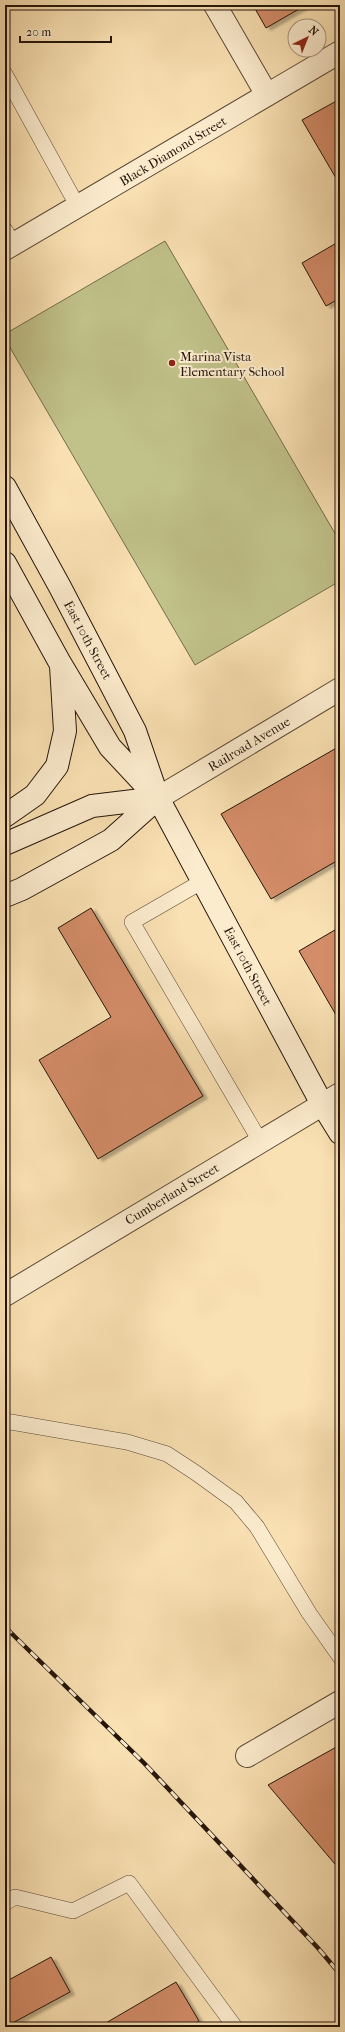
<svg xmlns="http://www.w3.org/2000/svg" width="345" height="2032" font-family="'IM FELL French Canon',serif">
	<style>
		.green { fill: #c1c28a; stroke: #726c4b }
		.building { fill: #d48d69; stroke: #24150c; filter: url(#shadow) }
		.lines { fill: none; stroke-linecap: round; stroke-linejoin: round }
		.service-casing { stroke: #5a4836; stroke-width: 16 }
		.minor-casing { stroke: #5a4836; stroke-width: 24 }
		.tertiary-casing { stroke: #5a4836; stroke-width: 24 }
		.secondary-casing { stroke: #24150c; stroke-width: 24 }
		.service { stroke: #fcecce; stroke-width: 15 }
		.minor { stroke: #fcecce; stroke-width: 22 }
		.tertiary { stroke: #fcecce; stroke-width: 22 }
		.secondary { stroke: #fcecce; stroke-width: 22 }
		.rail-casing { stroke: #24150c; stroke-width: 4.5 }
		.rail { stroke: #fcecce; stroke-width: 3; stroke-dasharray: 9; stroke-linecap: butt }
		.poi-dot { fill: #8f2418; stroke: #fcecce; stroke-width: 1.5 }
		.labels { text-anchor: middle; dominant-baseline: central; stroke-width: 4; stroke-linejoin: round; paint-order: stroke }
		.street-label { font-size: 13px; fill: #24150c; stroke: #fcecce }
		.poi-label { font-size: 13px; fill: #24150c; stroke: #fcecce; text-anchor: start }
	</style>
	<defs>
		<filter id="shadow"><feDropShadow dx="4.5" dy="2.5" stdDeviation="1" flood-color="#0004"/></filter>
	</defs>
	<rect width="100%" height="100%" fill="#fae1b3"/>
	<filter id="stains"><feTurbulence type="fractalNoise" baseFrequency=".005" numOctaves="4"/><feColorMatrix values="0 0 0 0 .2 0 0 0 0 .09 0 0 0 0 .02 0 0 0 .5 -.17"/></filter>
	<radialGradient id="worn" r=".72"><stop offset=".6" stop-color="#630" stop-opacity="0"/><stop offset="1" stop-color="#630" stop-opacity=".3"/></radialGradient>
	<!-- green -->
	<path class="green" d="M165,241l175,301v39l-145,84 -190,-326v-5z"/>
	<!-- building -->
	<path class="building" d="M253,5h53l-40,23z
		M340,99v86l-38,-65z
		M340,241v57l-14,8 -24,-43z
		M340,746v113l-69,40 -50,-85z
		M91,908l112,188 -105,63 -59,-99 72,-43 -53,-89z
		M340,927v95l-41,-71z
		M340,1745v125l-72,-85z
		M51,1957l19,35 -65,35v-45z
		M176,1982l23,39 -9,6h-91z"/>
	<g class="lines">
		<defs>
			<path id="service" d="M5,74l73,133
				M5,230l8,14
				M203,881l-71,41 128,219
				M5,1421l122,21 40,12 29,19 40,29 21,25 52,86 31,44
				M5,1903l10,-6 58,14 56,-28 106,144"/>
			<path id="minor" d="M215,5l52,90
				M5,249l335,-197
				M5,1295l335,-201
				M247,1756l93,-54"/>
			<path id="tertiary" d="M158,798l182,-109"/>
			<path id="secondary" d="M5,487l55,100 75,144 23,67 164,306 18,29
				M5,563l55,100 50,84 42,45
				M5,816l30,-21 22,-29 8,-35 -4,-65
				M5,844l87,-38 66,-8
				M5,896l17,-7 89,-49 47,-42"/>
		</defs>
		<!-- service casing -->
		<use href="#service" class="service-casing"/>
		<!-- minor casing -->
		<use href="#minor" class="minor-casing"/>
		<!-- tertiary casing -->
		<use href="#tertiary" class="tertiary-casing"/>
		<!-- secondary casing -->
		<use href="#secondary" class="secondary-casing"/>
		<!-- service -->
		<use href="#service" class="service"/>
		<!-- minor -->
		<use href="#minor" class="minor"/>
		<!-- tertiary -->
		<use href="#tertiary" class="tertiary"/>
		<!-- secondary -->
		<use href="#secondary" class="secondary"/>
		<defs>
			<path id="rail" d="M5,1627l139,136 174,185 22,26"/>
		</defs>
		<!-- rail casing -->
		<use href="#rail" class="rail-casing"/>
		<!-- rail -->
		<use href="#rail" class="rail"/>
	</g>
	<!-- markers -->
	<circle class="poi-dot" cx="172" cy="363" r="4"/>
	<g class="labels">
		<!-- street labels -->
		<g class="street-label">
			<text transform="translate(173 151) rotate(-31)">Black Diamond Street</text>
			<text transform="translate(88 640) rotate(62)">East 10th Street</text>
			<text transform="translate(249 744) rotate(-31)">Railroad Avenue</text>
			<text transform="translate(248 966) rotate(62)">East 10th Street</text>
			<text transform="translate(172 1194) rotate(-31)">Cumberland Street</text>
		</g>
		<!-- poi labels -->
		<g class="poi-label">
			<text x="180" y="356">Marina Vista<tspan x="180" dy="15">Elementary School</tspan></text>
		</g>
	</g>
	<!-- margin -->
	<rect width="345" height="2032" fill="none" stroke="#fae1b3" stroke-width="20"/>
	<rect x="6" y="6" width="333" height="2020" fill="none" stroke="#24150c" stroke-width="2"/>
	<rect x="10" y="10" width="325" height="2012" fill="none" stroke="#24150c"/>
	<!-- north arrow -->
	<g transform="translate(307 38) rotate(43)"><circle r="19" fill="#fcecce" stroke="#a69680"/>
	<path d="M0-3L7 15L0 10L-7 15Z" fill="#8f2418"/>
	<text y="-6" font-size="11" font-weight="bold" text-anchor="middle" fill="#24150c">N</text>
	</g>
	<!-- scale -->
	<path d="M20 36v6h91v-6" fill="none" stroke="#24150c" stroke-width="2"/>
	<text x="26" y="36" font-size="12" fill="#24150c" stroke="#fcecce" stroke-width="3" paint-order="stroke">20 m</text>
	<rect width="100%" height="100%" filter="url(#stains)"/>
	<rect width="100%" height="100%" fill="url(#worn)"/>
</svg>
